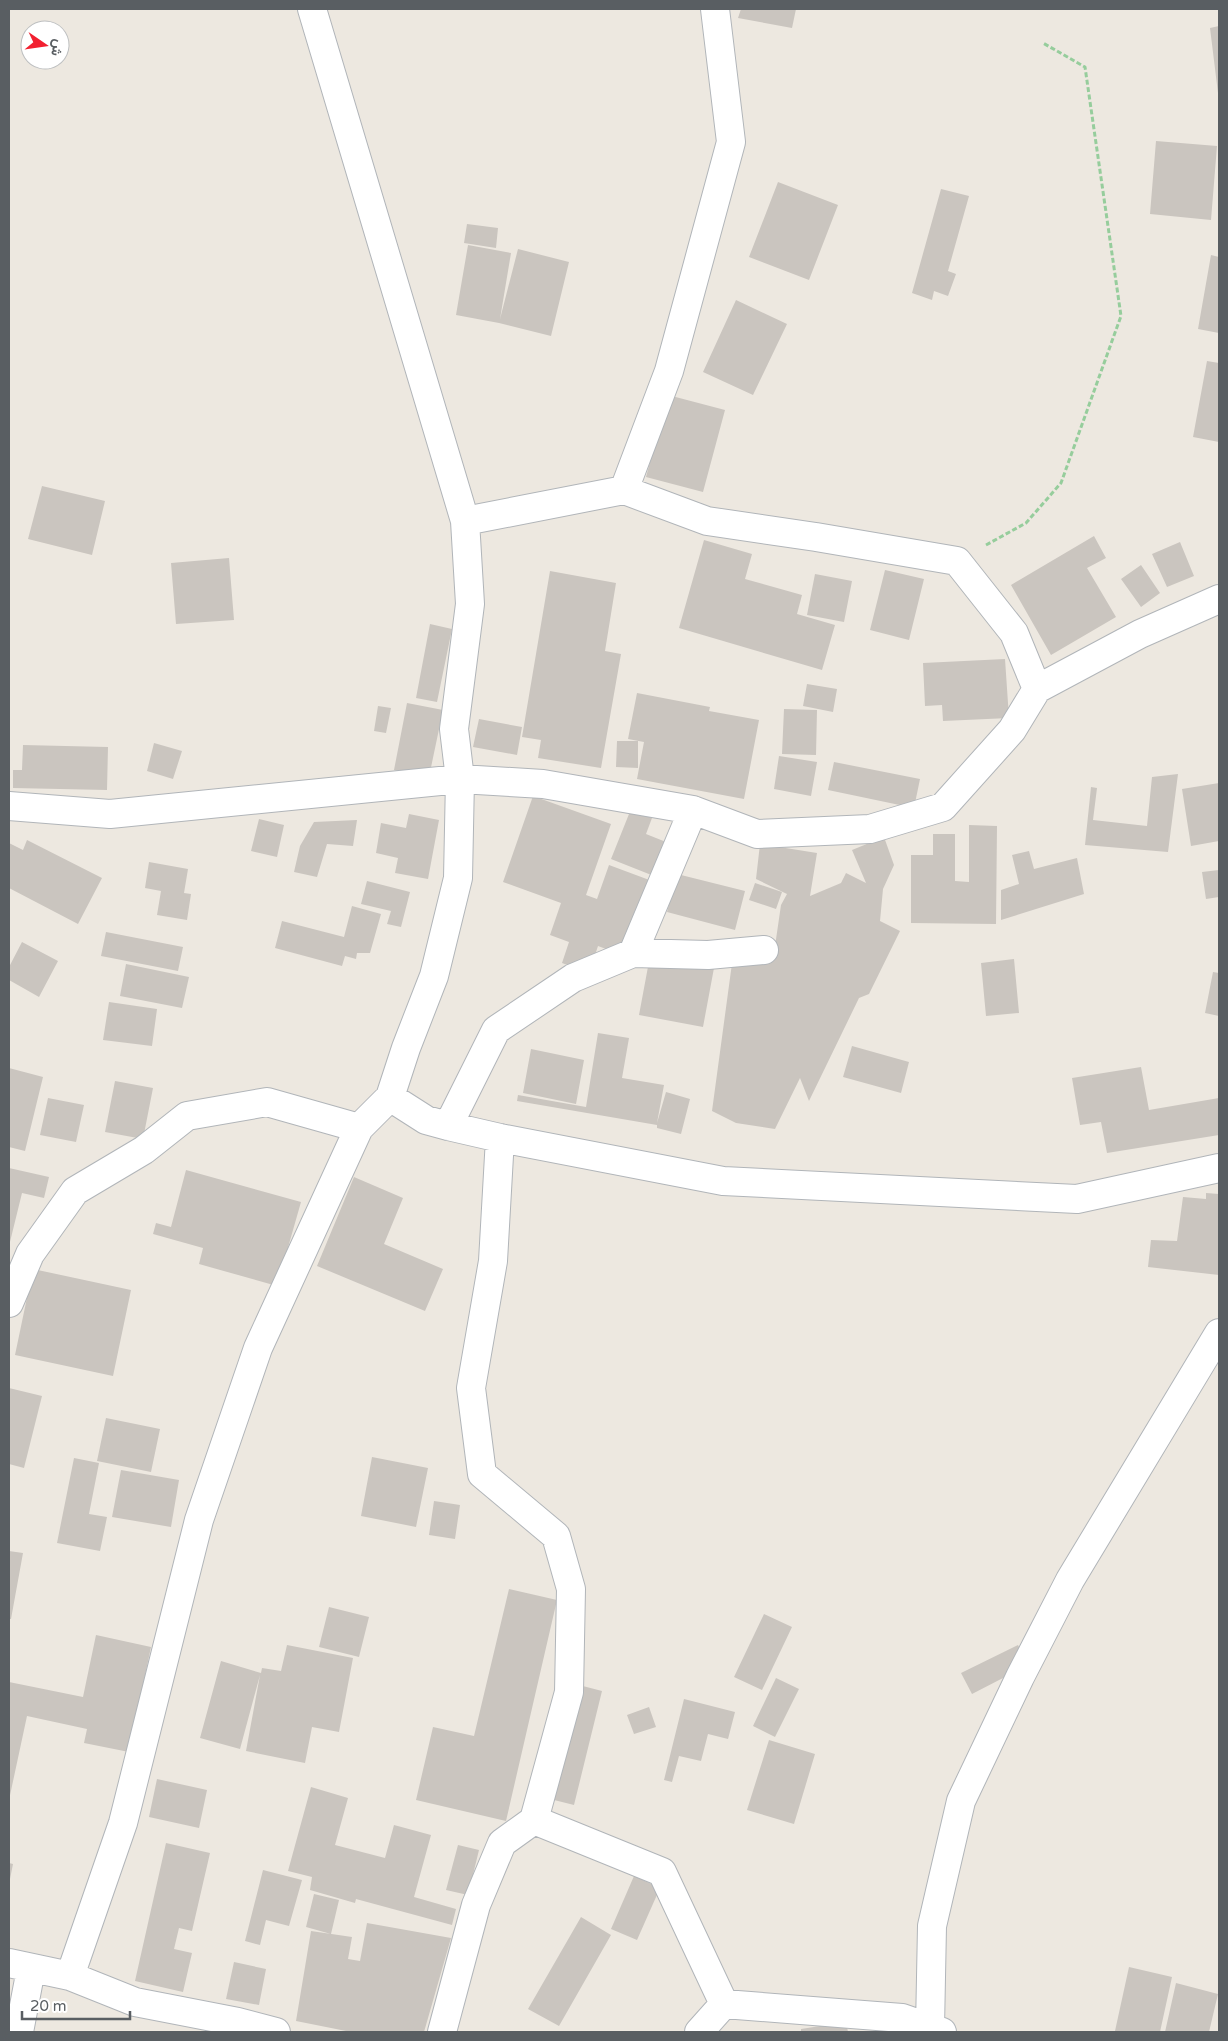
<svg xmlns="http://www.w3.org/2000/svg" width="1228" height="2041" font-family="'Varela Round',Vazirmatn,sans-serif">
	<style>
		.building { fill: #cac5bf }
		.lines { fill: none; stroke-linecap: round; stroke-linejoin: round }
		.minor-casing { stroke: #b1b5b9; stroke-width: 30 }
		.path { stroke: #96cd9c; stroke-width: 3; stroke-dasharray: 5 2.5; stroke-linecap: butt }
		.minor { stroke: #fff; stroke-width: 28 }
	</style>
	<rect width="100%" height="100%" fill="#ede8e0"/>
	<!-- building -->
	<path class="building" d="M741,9h55l-4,19 -54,-10z
		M1219,26v67h-1l-8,-65z
		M1156,141l61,5 -6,74 -61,-6z
		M778,182l60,23 -29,75 -60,-23z
		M941,189l28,7 -21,75 8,3 -8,22 -14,-5 -2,9 -20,-7z
		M467,224l31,4 -2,20 -32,-5z
		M468,245l43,8 -11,66 18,-70 51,13 -18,74 -52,-13 -43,-8z
		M1211,255l8,2v76l-21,-4z
		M736,300l51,24 -34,71 -50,-23z
		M1207,361l12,2v79l-26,-5z
		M668,395l57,15 -22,82 -57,-15z
		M42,486l63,15 -13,54 -64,-16z
		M1094,536l12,22 -19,10 29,49 -65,38 -40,-70z
		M704,540l48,14 -7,25 57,16 -5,19 38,11 -13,45 -143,-42z
		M1180,542l14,34 -27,11 -15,-33z
		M229,558l5,62 -58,4 -5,-61z
		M1141,565l19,28 -19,14 -20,-28z
		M885,570l39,9 -15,61 -39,-10z
		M550,571l66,12 -11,68 16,3 -20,114 -63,-10 3,-18 -19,-3z
		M815,574l37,7 -8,41 -37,-7z
		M430,624l22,5 -15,73 -21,-4z
		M1005,659l4,59 -66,3 -1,-16 -17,1 -2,-43z
		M807,684l30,5 -4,23 -30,-6z
		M637,693l73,14 -1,4 50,9 -15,79 -107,-20 7,-37 -16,-3z
		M407,703l36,7 -14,67 -35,-7z
		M378,706l13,2 -5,25 -12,-2z
		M784,709l33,1 -1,45 -34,-1z
		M479,719l43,8 -5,28 -44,-8z
		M617,741h21v27l-22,-1z
		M154,743l28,8 -9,28 -26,-8z
		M23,745l85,2 -1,43 -94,-2v-18h9z
		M779,756l38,6 -6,34 -37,-7z
		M834,762l86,17 -6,29 -86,-18z
		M1178,774l-10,78 -83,-7 6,-58 6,1 -4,32 54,6 5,-49z
		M1219,783v58l-28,5 -9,-57z
		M533,796l78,28 -25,71 11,4 12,-34 43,16 -27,75 -27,-10 -9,27 -27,-10 7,-21 -19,-7 11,-32 -58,-21z
		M631,809l21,9 -6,16 30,12 -12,34 -53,-21z
		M409,814l30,6 -11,59 -33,-6 3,-15 -22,-5 5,-30 25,5z
		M259,819l25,6 -7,32 -26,-6z
		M357,820l-4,26 -26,-2 -10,33 -23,-5 6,-26 14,-24z
		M969,825l28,1 -1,98 -85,-1v-68h22v-21h22v47l14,1z
		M884,837l10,28 -11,24 -3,32 20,10 -31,63 -10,4 -50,103 -9,-23 -25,51 -39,-6 -24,-12 21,-155 41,-3 7,-48 6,-11 -31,-15 4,-35 57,9 -7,43 31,-13 5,-10 20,10 -14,-33z
		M27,840l75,38 -24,46 -69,-36v-45l14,7z
		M1029,851l5,18 43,-11 7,36 -83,26v-30l18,-6 -7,-29z
		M149,862l39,7 -4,24 7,1 -4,26 -30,-5 4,-24 -16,-3z
		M1219,870v27l-13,2 -4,-27z
		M677,874l68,17 -10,39 -68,-18z
		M367,881l43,11 -9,35 -14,-3 4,-13 -30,-7z
		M755,883l27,9 -6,17 -27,-9z
		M352,906l29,8 -11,39h-13l-1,6 -11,-3 -3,10 -67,-18 7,-27 62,16z
		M106,932l77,15 -5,24 -77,-15z
		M22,942l36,19 -19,36 -30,-17v-13z
		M650,956l64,12 -11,59 -64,-12z
		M1014,959l5,54 -33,3 -5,-53z
		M126,964l63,13 -7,31 -62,-12z
		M1213,972l6,1v43l-14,-3z
		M109,1002l48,7 -5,37 -49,-6z
		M598,1033l31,5 -7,40 42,7 -7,38 9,-31 24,7 -9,35 -24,-6v-3l-140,-24 1,-6 68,12z
		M852,1046l57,16 -8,31 -58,-16z
		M531,1049l53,11 -8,44 -53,-11z
		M1141,1067l8,43 70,-12v37l-112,18 -6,-31 -21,3 -8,-47z
		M9,1068l34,9 -18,74 -16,-4z
		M115,1081l38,7 -10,51 -38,-7z
		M48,1098l36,7 -8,37 -36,-7z
		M9,1168l40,9 -5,21 -22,-5 -13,53z
		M186,1170l115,32 -24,84 -78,-22 4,-16 -50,-14 3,-11 15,4z
		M354,1177l49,21 -19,46 59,25 -18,42 -108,-45z
		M1206,1193l13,1v81l-71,-8 3,-27 26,1 6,-44 23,2z
		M33,1269l98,21 -18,86 -98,-21z
		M9,1388l33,8 -18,72 -15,-4z
		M106,1418l54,11 -9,43 -54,-11z
		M372,1457l56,11 -12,59 -55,-11z
		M74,1458l25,5 -10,51 18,3 -7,34 -43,-8z
		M121,1470l58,10 -8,47 -59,-10z
		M434,1501l26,4 -5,34 -26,-4z
		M9,1551l14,2 -12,66h-2z
		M509,1589l48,11 -51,221 -90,-21 17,-73 41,9z
		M329,1607l40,10 -10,40 -40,-10z
		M764,1614l28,13 -30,63 -28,-13z
		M96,1635l55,12 -22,105 -45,-9 3,-14 -60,-13 -18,84v-118l74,15z
		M287,1645l66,13 -14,74 -27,-5 -7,36 -59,-12 14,-76 -20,74 -40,-11 21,-77 40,12 1,-5 19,3z
		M1018,1645l10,20 -56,29 -11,-21z
		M776,1678l23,11 -24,48 -22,-11z
		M575,1684l27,7 -28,114 -28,-7z
		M684,1699l51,13 -7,27 -20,-5 -7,27 -22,-5 -7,26 -8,-2z
		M649,1707l7,20 -22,7 -7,-19z
		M769,1740l46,14 -21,70 -47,-14z
		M157,1779l50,11 -8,38 -50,-11z
		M311,1787l37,11 -13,47 50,13 9,-33 37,10 -17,62 42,12 -4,16 -96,-26 -1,4 -45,-13 2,-13 -24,-6z
		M166,1843l44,10 -18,78 -13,-3 -5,21 18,4 -9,39 -48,-11z
		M458,1845l21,5 -11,45 -22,-5z
		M9,1863l4,1 -3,15h-1z
		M263,1870l39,10 -13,46 -23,-6 -6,25 -15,-4z
		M634,1876l26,12 -23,52 -26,-11z
		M314,1894l25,6 -8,34 -25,-7z
		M581,1917l30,18 -52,91 -31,-17z
		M367,1923l84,15 -27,94h-73l-55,-11 15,-90 41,6 -4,22 12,2z
		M234,1962l32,7 -7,36 -33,-6z
		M1129,1967l43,10 -12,55 -45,-1z
		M1176,1983l42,11 -9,38h-44z
		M846,2022l2,10h-47v-3z"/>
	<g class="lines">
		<defs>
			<path id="minor" d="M312,9l153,512 5,83 -16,125 6,50 -2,99 -24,98 -28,72 -16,49 36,23 22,6 52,12 223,43 354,18 142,-31
				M624,490l45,-119 62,-229 -16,-133
				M465,521l159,-31 83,31 109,16 141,24 57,72 23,56
				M9,806l101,8 350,-35 83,5 150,26 64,24 113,-5 73,-22 69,-77 25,-41 103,-55 79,-35
				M633,953l60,-143
				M448,1126l48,-96 77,-52 60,-25 75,2 56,-5
				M500,1138l-7,123 -22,127 11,86 74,62 15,53 -2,103 -35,128 128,52 62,132
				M9,1303l21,-49 45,-63 69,-41 43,-34 80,-14 92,26
				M9,1963l61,13 65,26 103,20 38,10
				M70,1976l53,-153 76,-303 59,-172 101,-220 31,-31
				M930,2028l2,-102 29,-125 59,-124 50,-97 149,-247
				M19,2032l12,-63
				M442,2032l34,-127 26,-62 32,-23
				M699,2032l25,-28 178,14 40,14"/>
		</defs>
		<!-- minor casing -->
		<use href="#minor" class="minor-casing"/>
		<!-- path -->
		<path class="path" d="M986,545l40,-22 35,-40 60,-167 -36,-249 -42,-24"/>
		<!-- minor -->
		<use href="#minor" class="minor"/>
	</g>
	<!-- border -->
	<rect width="1228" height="2041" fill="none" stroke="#595e62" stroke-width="20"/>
	<!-- north arrow -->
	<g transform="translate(45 45) rotate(103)"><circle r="24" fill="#ffffff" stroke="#bdbfc0"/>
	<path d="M0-4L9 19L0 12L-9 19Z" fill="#f22030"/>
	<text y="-8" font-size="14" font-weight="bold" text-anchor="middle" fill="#595e62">ش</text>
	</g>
	<!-- scale -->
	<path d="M22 2011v8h108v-8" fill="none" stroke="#595e62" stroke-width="2.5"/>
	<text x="30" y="2011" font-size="15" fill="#595e62" stroke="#ffffff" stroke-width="4" paint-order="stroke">20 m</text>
</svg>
